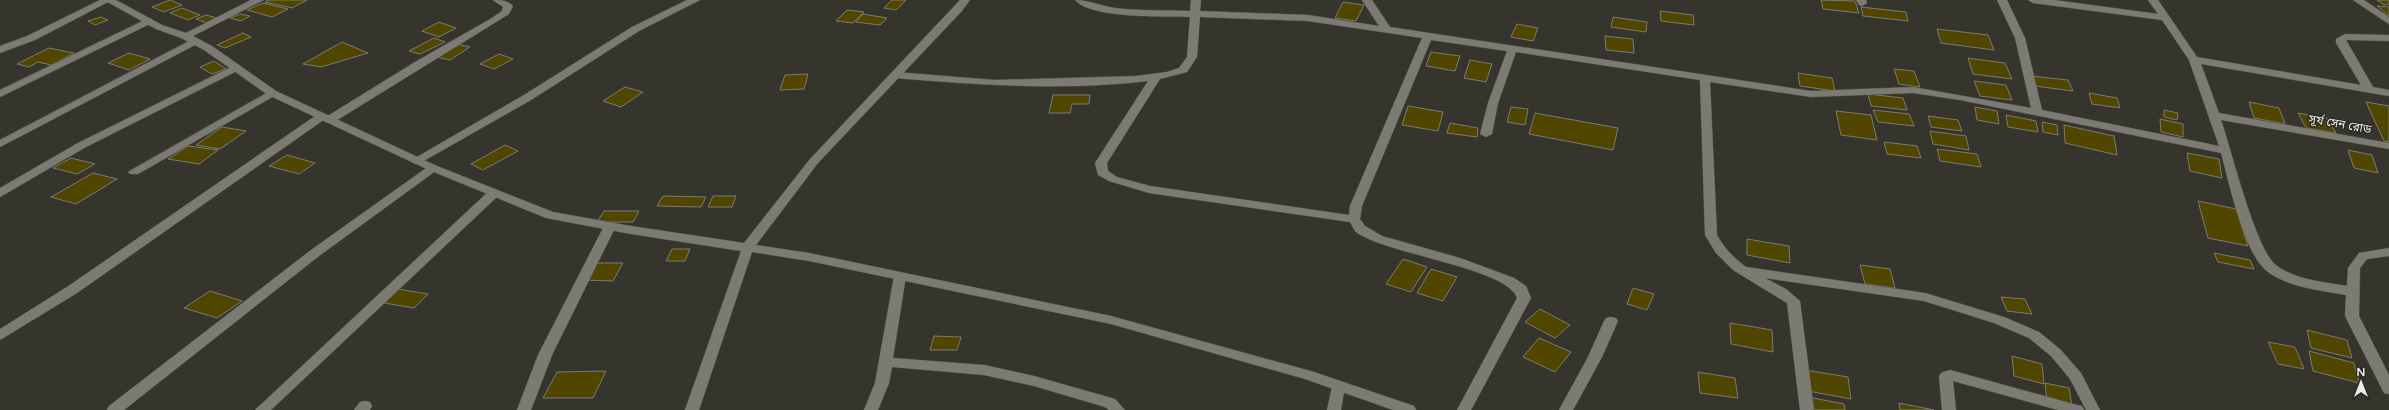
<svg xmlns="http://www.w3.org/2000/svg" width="2389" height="410" font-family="'Varela Round','Noto Sans Bengali',sans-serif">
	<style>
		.building { fill: #514600; stroke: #7c7a72 }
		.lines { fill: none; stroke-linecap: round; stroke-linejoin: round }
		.minor-casing { stroke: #54524d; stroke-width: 1 }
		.tertiary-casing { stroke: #54524d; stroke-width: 1 }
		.minor { fill: #7c7b73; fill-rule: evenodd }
		.tertiary { fill: #7c7b73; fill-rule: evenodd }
		.labels { text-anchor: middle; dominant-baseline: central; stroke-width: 3; stroke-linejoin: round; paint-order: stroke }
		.street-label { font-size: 12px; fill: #eeede9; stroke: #2c2b24 }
	</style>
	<rect width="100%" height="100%" fill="#36352d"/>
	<!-- building -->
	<path class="building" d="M170,0l12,5 -18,7 -12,-5z
		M268,0h39l-15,8 -27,-6z
		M892,0h14l-10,10 -12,-2z
		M1821,0l34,1 4,12 -36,-4z
		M2377,0h12v4l-5,1z
		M1343,2l21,3 -8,16 -21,-3z
		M263,3l25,6 -16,8 -25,-7z
		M2377,6l12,1v9z
		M1861,7l45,5 2,9 -45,-5z
		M182,8l18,7 -12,5 -18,-7z
		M847,10l17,2 -11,11 -17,-2z
		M1660,11l33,4 1,10 -33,-4z
		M240,14l10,2 -9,5 -11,-3z
		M863,14l24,4 -7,7 -24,-3z
		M206,15l11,3 -10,5 -11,-4z
		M101,17l7,3 -13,5 -7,-4z
		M1613,17l34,5 -1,10 -35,-5z
		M439,22l17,6 -17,9 -17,-6z
		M1517,24l21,4 -5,13 -22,-4z
		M1937,29l51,6 6,15 -53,-7z
		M243,33l8,4 -26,11 -8,-3z
		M1605,36l28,3 1,14 -28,-3z
		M434,38l11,4 -25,12 -11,-3z
		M342,42l26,11 -47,14 -18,-3z
		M456,44l14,3 -20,13 -14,-3z
		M49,48l25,5 -23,12 -13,-3 -9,5 -12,-3z
		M1431,52l29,4 -5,15 -29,-5z
		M129,53l21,6 -21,11 -21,-7z
		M499,54l14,5 -19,10 -14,-5z
		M1968,58l37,5 7,16 -39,-5z
		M1470,60l22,4 -6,18 -22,-4z
		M214,61l12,8 -14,5 -12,-7z
		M1894,69l20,2 6,16 -21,-3z
		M1798,73l34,5 3,13 -35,-5z
		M808,74l-4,15 -24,1 5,-15z
		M2031,76l37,4 5,11 -38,-5z
		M1974,81l32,4 6,15 -32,-4z
		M625,87l18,5 -22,15 -18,-6z
		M2089,93l28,5 3,10 -28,-4z
		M1868,94l35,4 4,12 -36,-4z
		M1053,95h37l-1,9h-17l-2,9h-21z
		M2249,102l30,6 6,16 -31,-6z
		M2366,102l23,4v36l-5,-1z
		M1408,106l35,6 -5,19 -36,-6z
		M1511,107l17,2 -3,16 -18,-3z
		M1975,107l22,4 2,13 -22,-4z
		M1873,110l36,4 5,12 -36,-4z
		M2164,110l14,3 -1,7 -13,-3z
		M1836,111l35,4 6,25 -36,-5z
		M1535,113l83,15 -5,22 -84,-16z
		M2298,113l29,5 9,15 -30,-5z
		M2006,115l30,6 2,11 -30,-5z
		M1928,116l30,4 4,11 -31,-4z
		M2160,119l23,5v13l-22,-5z
		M2042,122l15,3 1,10 -15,-3z
		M1450,123l28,5 -1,9 -30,-4z
		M2064,125l50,11 3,19 -52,-12z
		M222,127l24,4 -26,18 -24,-4z
		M1930,131l36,5 3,14 -36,-6z
		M1884,142l33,4 4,12 -34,-4z
		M505,145l13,6 -35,19 -12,-6z
		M188,146l30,4 -19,14 -31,-5z
		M1937,149l40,5 4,13 -41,-6z
		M2348,150l24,5 6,18 -24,-5z
		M2187,153l32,6 3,19 -32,-7z
		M287,155l28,8 -16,11 -30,-8z
		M71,158l24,6 -18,10 -24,-6z
		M93,173l24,6 -41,25 -25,-7z
		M663,196l43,1 -5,10 -44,-1z
		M713,196h23l-4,11h-24z
		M2198,201l38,8 12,37 -40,-8z
		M604,211h35l-6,11h-36z
		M1747,239l42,7 1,17 -43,-8z
		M672,249h18l-5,12h-19z
		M2214,253l36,7 4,9 -36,-7z
		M1403,259l24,8 -16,25 -25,-8z
		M595,263h28l-10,18 -29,-1z
		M1860,265l30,4 5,19 -30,-4z
		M1431,269l26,8 -14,24 -26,-8z
		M1633,288l21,6 -7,16 -20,-6z
		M398,289l30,5 -14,14 -30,-5z
		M210,291l32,10 -25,17 -33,-10z
		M2001,297l24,2 7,15 -25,-3z
		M1540,309l30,16 -15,13 -30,-16z
		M1730,323l42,7 1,22 -42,-8z
		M2307,330l40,10 5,18 -41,-10z
		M934,336l27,1 -4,13h-27z
		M1539,338l32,14 -16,20 -32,-15z
		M2268,342l27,5 9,22 -26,-5z
		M2309,351l45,12 5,20 -46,-12z
		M2012,356l30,8 2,20 -30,-8z
		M1805,370l43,7 3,22 -43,-8z
		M606,371l-13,27h-50l14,-26z
		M1698,372l37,6 3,20 -38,-5z
		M2045,383l24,5 3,18 -25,-6z
		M1808,397l36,7 1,6h-35z
		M1899,403l35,7h-34z"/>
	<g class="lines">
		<defs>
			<path id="minor" d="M100,0h12l-77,40 -35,13v-7l27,-10z
				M251,0h13l-75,38 -4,1 -5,-3z
				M493,0c8,0 14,0 20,6l-4,8 -175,108h-8l-1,-3 -248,174 -77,47v-11l67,-42 251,-173h8v3l89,-55 77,-44 10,-7 1,-4z
				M687,0h13l-61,31 -108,69 -111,63 -4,1 -6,-3 114,-66 108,-68z
				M1075,0c14,0 26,6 40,8 24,3 50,2 75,3l1,-11h10l-1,11 108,4 71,11 -17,-26h10l18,27 421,64 102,-4 118,21 -16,-70 -18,-38h10l18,38 17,72 177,36 -30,-86 -27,-40 -129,-17 -5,-3h26l104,14 -10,-14h10l39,57 164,28 -25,-42v-4l9,-5 44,1v6l-43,-1 27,47 16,3v6l-188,-32 18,49 170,30v6l-168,-29c10,28 35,132 56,146 20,14 46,16 70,20l1,-18 11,-15 30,-5v8l-22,3 -7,9 -1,48 30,59v19l-5,-1 -2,-4 -37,-73 1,-21c-26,-5 -56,-7 -78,-23 -24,-17 -39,-90 -47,-119l-261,-53 -47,-7 -102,4 -101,-15 7,153c7,13 17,23 29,32l179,26 79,24 35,15 22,18 20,23 19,37h-14l-16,-31 -19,-23 -22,-18 -35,-15 -70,-22 -159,-23 21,11 14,12 14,109h-14l-13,-107 -54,-33 -17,-17 -11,-18 -5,-155 -184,-28 -18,51 -6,31 -6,3 -6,-3 8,-31 19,-52 -76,-11 -69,166 -2,13 5,7 17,10 78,22 54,20 12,8 5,12 -60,112h-14l60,-112c-9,-30 -132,-44 -161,-66 -2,-2 -4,-7 -6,-10l-201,-29 -40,-12 -11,-6 -3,-12 53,-82c-84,10 -169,4 -253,-3l-5,-3 5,-3 100,8 141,-4 31,-4 12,-4 8,-11 3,-40c-25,-1 -99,2 -115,-17zM1200,17l108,4 114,17 -72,168 -1,9 -199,-29 -33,-9 -9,-6 -1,-8 53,-84 27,-7 10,-15z
				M1856,0h10l1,3 -5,3 -3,-1z
				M2353,0h11l25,17v7z
				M149,18l3,1v4l-152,74v-7z
				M193,39l5,3 -1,2 -197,103v-7z
				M235,65l4,1 1,2 -1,2 -153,77 -86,50v-9l78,-45z
				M272,90l5,3 -1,2 -138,79h-8l-2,-2z
				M433,165l4,1 2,2 -2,2 -118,86 -195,154h-17l2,-4 202,-156 118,-84z
				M494,189l6,4 -2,3 -227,214h-16l235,-220z
				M610,222l6,4 -64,129 -21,55h-14l21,-55 66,-129z
				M900,272l6,4 -13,82 91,7 50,11 81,23 10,11h-16l-4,-3 -71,-21 -50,-11 -92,-8 -3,16 -11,27h-14l11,-27 19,-107z
				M1611,317l5,1 2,3 -16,36 -29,53h-14l29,-53 16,-36 2,-3z
				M1950,370l127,35 5,1 2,4h-26l-105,-29 3,29h-14l-3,-33 2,-4z
				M1338,381l5,1 2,4 -4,24h-14l6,-28z
				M365,401l5,1 2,4 -2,4h-16l6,-8z"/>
			<path id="tertiary" d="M104,0h12l46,25 27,9 23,12 64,45 161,75 116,46 78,14 113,17 66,-84 150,-159h10l-9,12 -143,151 -62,82 53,8 302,63 203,56 100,34 2,4h-23l-88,-31 -194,-55 -302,-63 -57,-9 -53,158h-14l56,-159 -110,-17 -85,-16 -117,-48 -161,-75 -64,-45 -23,-12 -25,-9z"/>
		</defs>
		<!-- minor casing -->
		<use href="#minor" class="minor-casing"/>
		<!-- tertiary casing -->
		<use href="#tertiary" class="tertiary-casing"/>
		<!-- minor -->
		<use href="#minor" class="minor"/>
		<!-- tertiary -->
		<use href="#tertiary" class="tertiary"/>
	</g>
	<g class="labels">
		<!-- street labels -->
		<g class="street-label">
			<text transform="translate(2340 124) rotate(10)">সূর্য সেন রোড</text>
		</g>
	</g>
	<!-- north arrow -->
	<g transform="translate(2361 382)" stroke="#2c2b24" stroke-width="3" paint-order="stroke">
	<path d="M0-3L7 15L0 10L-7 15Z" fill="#eeede9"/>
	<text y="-6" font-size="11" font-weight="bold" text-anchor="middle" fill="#eeede9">N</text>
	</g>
</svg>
